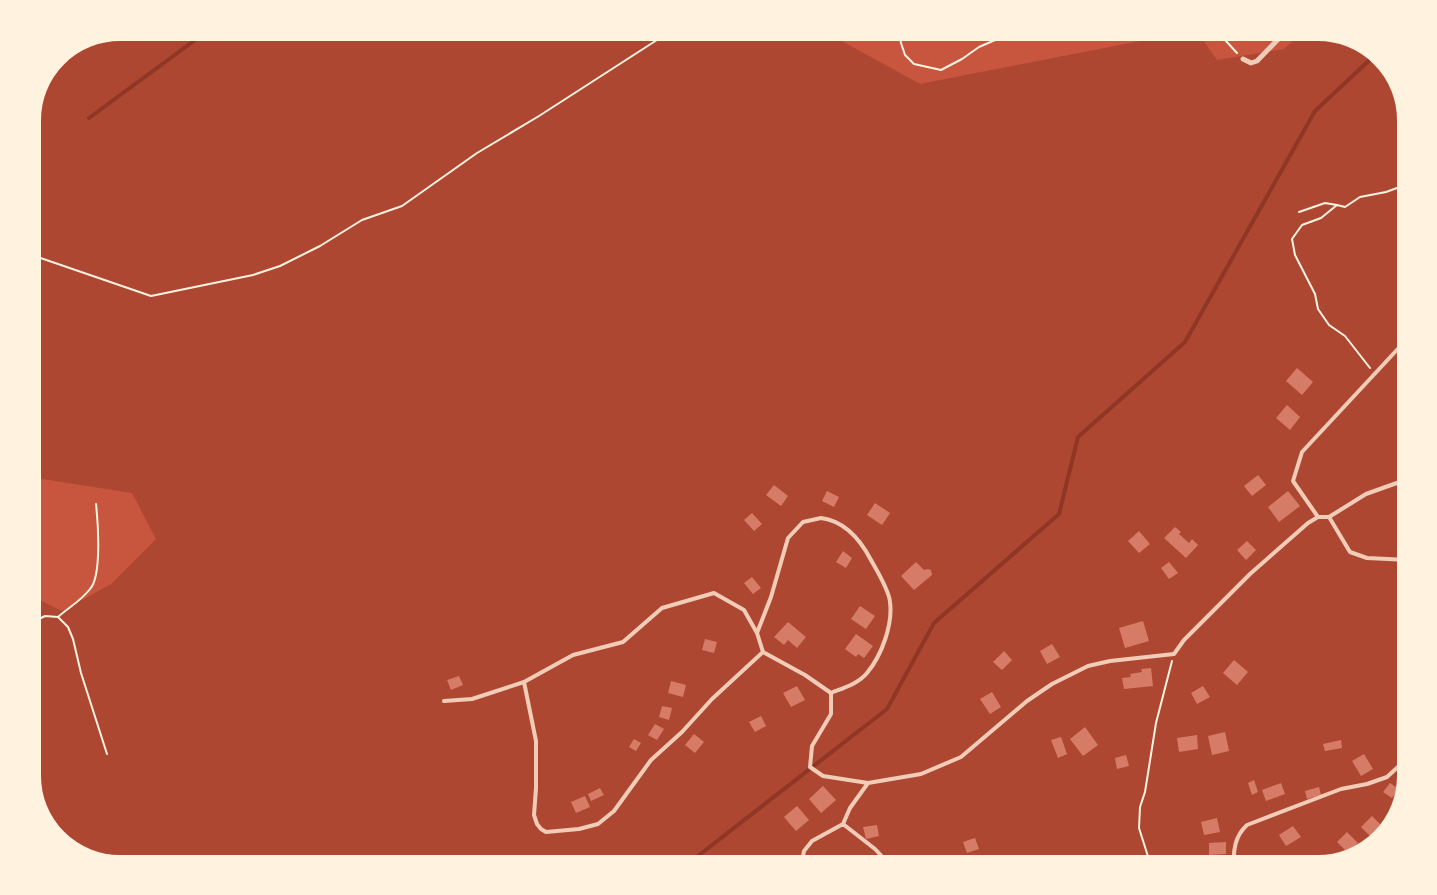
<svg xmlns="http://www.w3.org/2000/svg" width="1437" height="895" font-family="'PT Sans',sans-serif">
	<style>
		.green { fill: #ae4732 }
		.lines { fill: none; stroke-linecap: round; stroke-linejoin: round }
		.stream { stroke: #8f3625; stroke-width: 4 }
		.building { fill: #d67c66 }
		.path { stroke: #fff3e0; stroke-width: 2 }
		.service { stroke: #f1ccb7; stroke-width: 4 }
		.minor { stroke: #f1ccb7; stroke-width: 5 }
		.rim { fill: none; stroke: #fff3e0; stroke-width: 6 }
	</style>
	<rect width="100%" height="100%" fill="#c8553d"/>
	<!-- green -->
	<path class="green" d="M120,29h700l100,55 276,-54 21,30 67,-11 22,-20h11l51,15 28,30 12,45v657l-15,50 -30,28 -45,12h-1198l-51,-15 -28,-30 -12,-40v-186l33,16 49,-27 45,-45 -24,-46 -103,-16v-363l27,-59 29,-19z"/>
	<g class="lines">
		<!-- stream -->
		<path class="stream" d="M89,118l121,-89
			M685,866l202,-157 47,-86 125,-109 19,-77 107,-95 130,-231 62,-58"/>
	</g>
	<!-- building -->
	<path class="building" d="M1226,29h24l-7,11z
		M1259,29h11l3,5 -8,4z
		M1297,368l16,14 -11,13 -16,-14z
		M1287,405l13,12 -10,13 -14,-12z
		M1258,475l8,10 -14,11 -8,-10z
		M774,485l14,11 -7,10 -15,-11z
		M827,491l12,6 -5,10 -12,-6z
		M1288,491l12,15 -21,16 -11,-15z
		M875,503l15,10 -8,12 -15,-10z
		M752,513l10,11 -8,7 -10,-11z
		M1175,527l6,5 -2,2 10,9 3,-4 6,6 -12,13 -22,-20z
		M1139,531l11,13 -11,9 -11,-12z
		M1247,541l9,9 -10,10 -9,-10z
		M843,551l9,7 -6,10 -10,-6z
		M916,562l8,8 4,-1 3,1 1,5 -18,15 -13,-14z
		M1169,562l9,11 -9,6 -8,-11z
		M752,577l9,11 -8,6 -9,-11z
		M860,606l15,10 -9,13 -15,-10z
		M1143,621l6,20 -24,7 -6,-20z
		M788,622l18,15 -9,11 -9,-8 -4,5 -10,-8z
		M856,634l17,12 -9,12 -6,-4 -2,3 -11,-8z
		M705,639l12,3 -3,11 -12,-3z
		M1052,644l8,13 -13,7 -7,-13z
		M1004,651l8,9 -10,10 -9,-8z
		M1234,660l14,12 -11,13 -14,-12z
		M1151,668l2,18 -29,3 -2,-11 9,-1 -1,-3 12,-2 -1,-3z
		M459,676l4,9 -12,5 -4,-10z
		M671,681l15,4 -3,12 -15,-4z
		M797,686l8,14 -14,7 -8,-14z
		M1203,686l7,11 -13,7 -6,-11z
		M992,692l9,15 -11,7 -10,-15z
		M662,706l10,2 -3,12 -10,-3z
		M761,716l5,10 -11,6 -6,-10z
		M655,724l9,5 -7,11 -9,-5z
		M1085,727l13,18 -15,11 -13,-17z
		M1225,732l4,19 -17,4 -4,-19z
		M694,734l10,8 -9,11 -10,-8z
		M1197,735l1,14 -19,3 -2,-14z
		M1061,737l6,17 -9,4 -7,-18z
		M634,739l7,4 -5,8 -7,-4z
		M1341,740l1,8 -17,3 -2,-7z
		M1364,754l9,15 -12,7 -9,-15z
		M1126,755l3,11 -12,3 -2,-11z
		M1254,780l4,12 -6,3 -4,-12z
		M1281,783l4,11 -19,7 -4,-11z
		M1390,783l9,6 -7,9 -9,-6z
		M823,786l13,14 -15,13 -12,-14z
		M1319,787l2,8 -14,4 -2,-8z
		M600,788l4,7 -13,6 -3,-7z
		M585,796l5,11 -14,6 -5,-11z
		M797,806l12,14 -13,11 -12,-14z
		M1372,816l10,10 -11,11 -10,-10z
		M1217,818l3,14 -16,3 -3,-13z
		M877,825l2,11 -13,3 -3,-12z
		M1293,826l8,11 -15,9 -7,-11z
		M1347,832l11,11 -10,10 -11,-11z
		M975,838l4,11 -12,4 -4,-11z
		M1226,842v12l-17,1v-12z
		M1135,860l2,6h-18z"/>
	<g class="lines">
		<!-- path -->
		<path class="path" d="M899,29l2,14 4,12 9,9 27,6 21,-11 17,-12 42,-18
			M1215,29l22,24
			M1337,205l8,2 15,-10 26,-5 22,-8
			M1299,212l26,-9 12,2 -16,13 -19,7 -10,14 3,16 20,39 3,15 11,16 16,11 25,32
			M29,254l122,42 102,-21 27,-9 40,-20 42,-26 40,-14 75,-53 62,-37 135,-87
			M58,617c10,-9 24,-17 32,-28 12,-13 8,-67 6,-85
			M29,624l16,-8 13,1 10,10 5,12 8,34 26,81
			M1151,866l-12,-38 1,-21 5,-15 11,-69 16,-62"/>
		<!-- service -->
		<path class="service" d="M1318,517l-25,-36 9,-29 106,-114
			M1329,517l21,35 17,6 41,2
			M821,518c24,3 39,21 50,42 6,11 18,30 19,42 3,22 -8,53 -23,71 -9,11 -24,15 -36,20l-26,-18 -42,-23 -6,-19 14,-36 17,-59 15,-16z
			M524,682l12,59v47l-2,27 3,9 4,5 5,3 33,-3 19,-5 16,-13 37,-51 31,-28 30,-33 51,-47
			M831,693v21l-19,32 -2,21 13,9 45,7 53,-9 40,-17 66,-56 25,-17 36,-18 22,-5 64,-7 10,-14 66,-66 58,-51 10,-6h11l37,-23 42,-15
			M444,701l28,-2 52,-17 49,-27 50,-13 39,-34 52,-15 30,17 13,23
			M868,783l-18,25 -7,16 32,25 16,17
			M801,866l3,-15 8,-10 31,-17
			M1234,866c-1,-16 1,-30 13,-41l94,-36 26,-5 20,-7 12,-11 9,-3"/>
		<!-- minor -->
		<path class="minor" d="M1243,59l8,4 6,-2 31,-32"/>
	</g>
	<!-- crop -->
	<path d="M0 0H1437V895H0ZM120 38H1318A82 82 0 0 1 1400 120V776A82 82 0 0 1 1318 858H120A82 82 0 0 1 38 776V120A82 82 0 0 1 120 38Z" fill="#fff3e0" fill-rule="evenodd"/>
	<path class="rim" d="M120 38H1318A82 82 0 0 1 1400 120V776A82 82 0 0 1 1318 858H120A82 82 0 0 1 38 776V120A82 82 0 0 1 120 38Z"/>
</svg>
